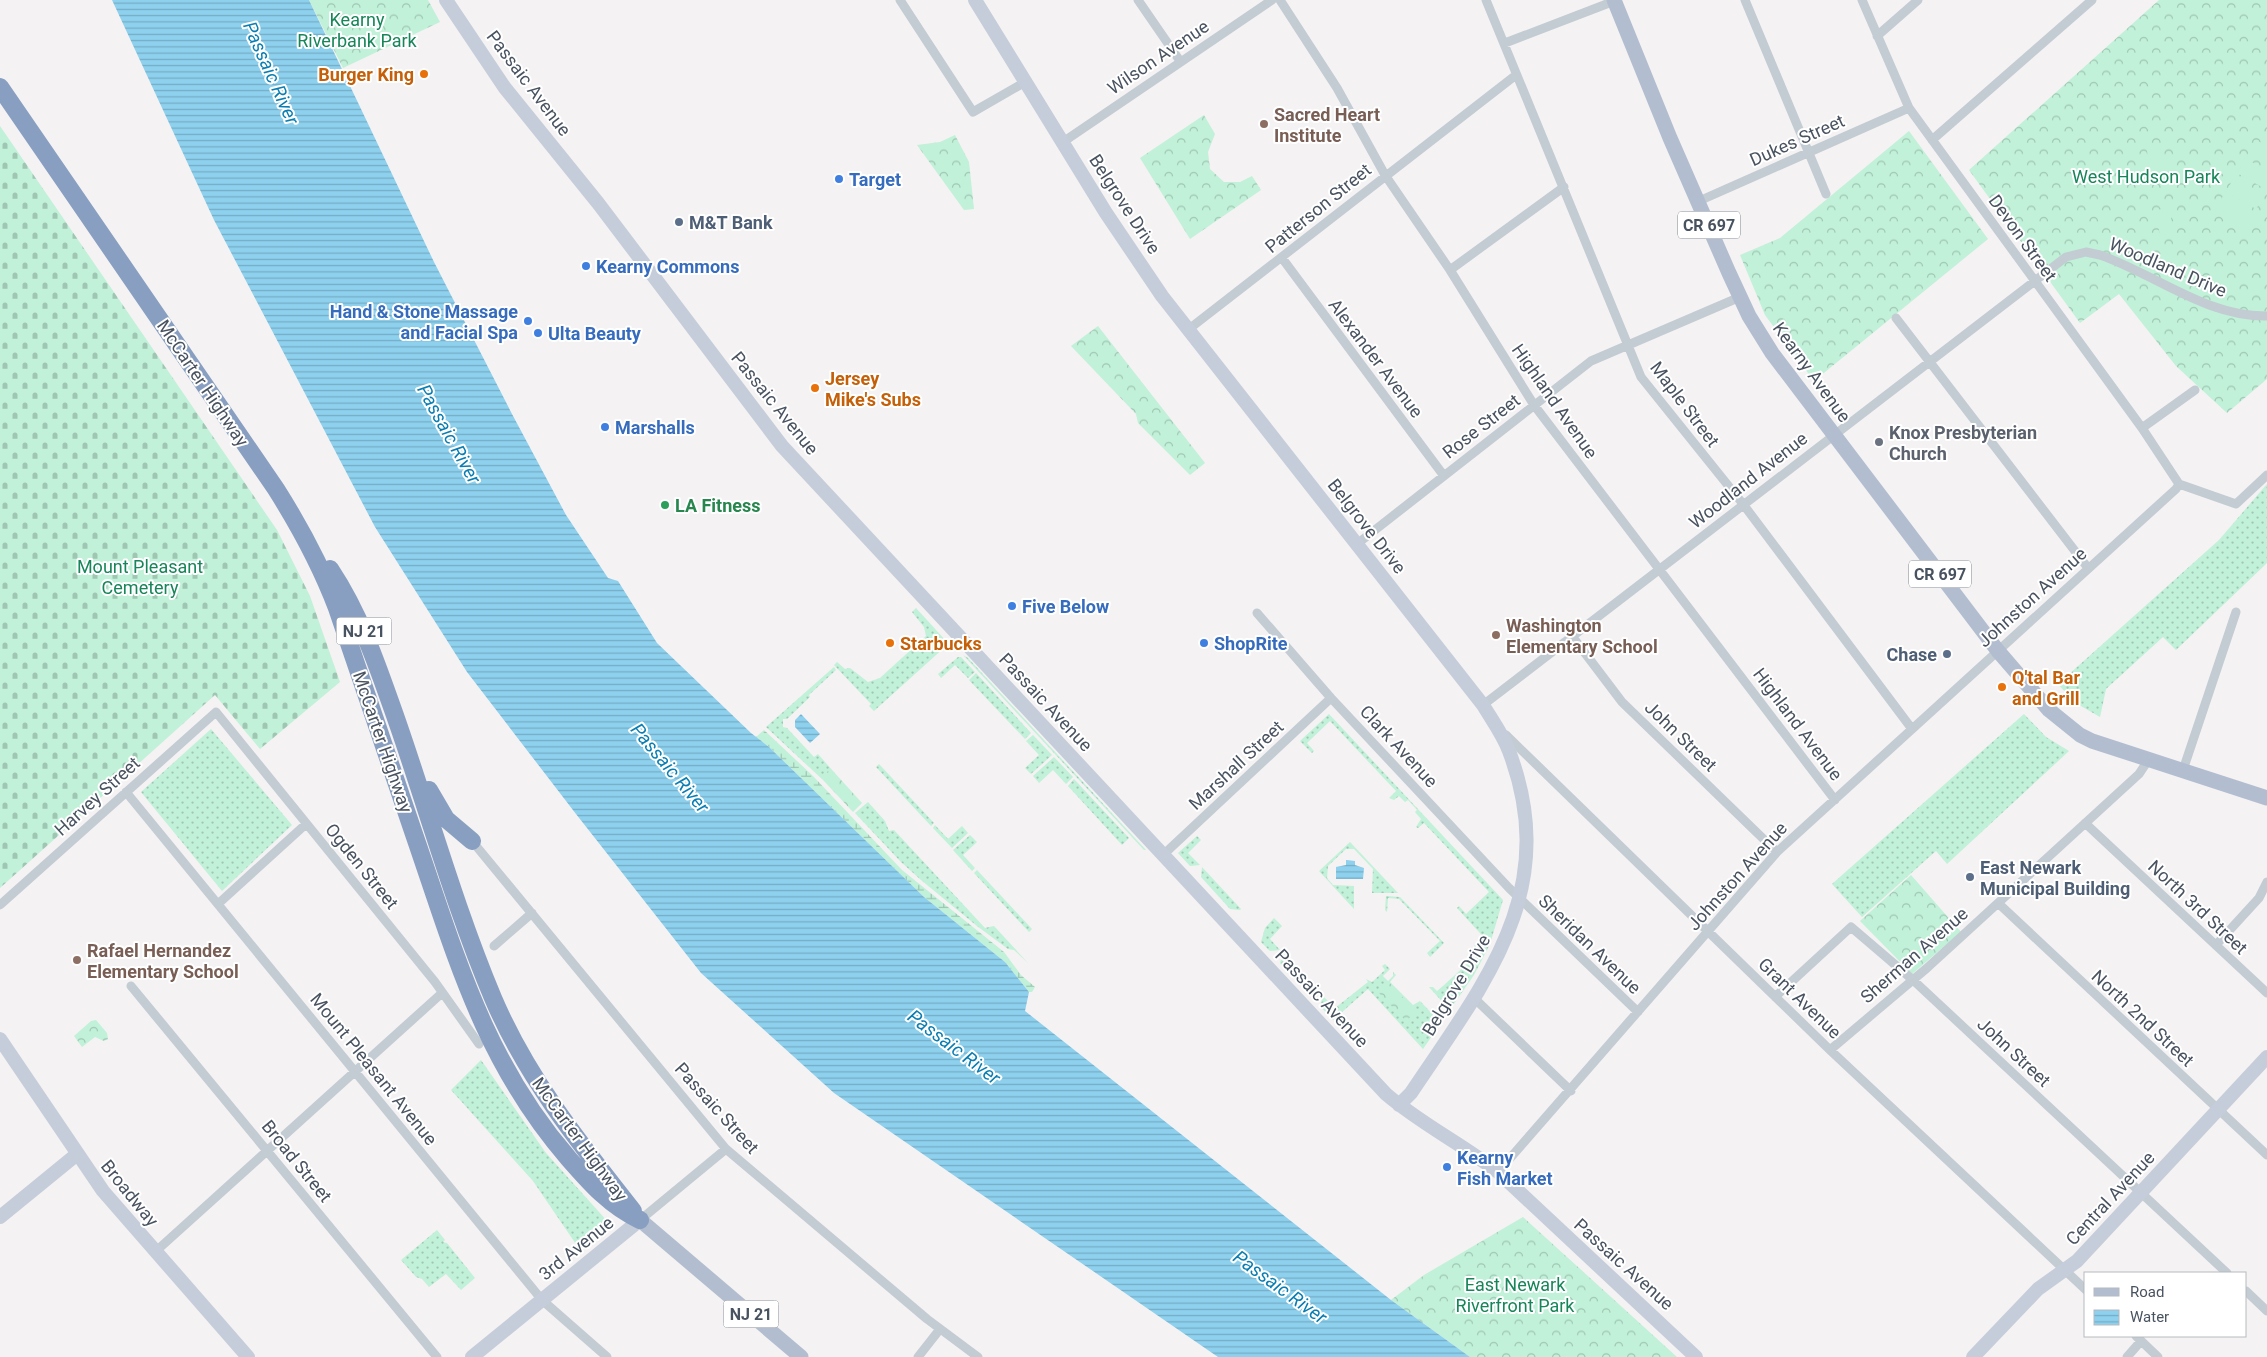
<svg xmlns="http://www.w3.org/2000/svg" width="2267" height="1357" font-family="Roboto,sans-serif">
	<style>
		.grass { fill: url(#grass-dots) }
		.forest { fill: url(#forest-crowns) }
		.wetland { fill: url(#wetland-marsh) }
		.cemetery { fill: url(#cemetery-stones) }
		.pitch { fill: #c1f1d8 }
		.water { fill: url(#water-rules) }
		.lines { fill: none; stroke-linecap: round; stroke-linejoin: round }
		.street { stroke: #c3cbd3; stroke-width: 9 }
		.secondary { stroke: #c5cdda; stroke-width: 14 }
		.primary { stroke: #b2bed0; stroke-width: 15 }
		.highway { stroke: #899fc1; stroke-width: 18 }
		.food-dot { fill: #e8710a; stroke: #fff; stroke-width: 2 }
		.education-dot { fill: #8d6e63; stroke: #fff; stroke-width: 2 }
		.shop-dot { fill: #3f7fe0; stroke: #fff; stroke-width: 2 }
		.service-dot { fill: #5c6f8a; stroke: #fff; stroke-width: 2 }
		.worship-dot { fill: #6b7280; stroke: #fff; stroke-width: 2 }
		.leisure-dot { fill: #2e9e5b; stroke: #fff; stroke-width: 2 }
		.labels { text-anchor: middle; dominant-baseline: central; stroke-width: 4; stroke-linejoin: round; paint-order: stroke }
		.shield { fill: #fff; stroke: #808790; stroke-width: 1 }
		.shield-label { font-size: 16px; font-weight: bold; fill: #495360 }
		.park-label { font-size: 18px; fill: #168559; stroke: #fff }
		.street-label { font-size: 18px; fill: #495360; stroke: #fff }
		.food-label { font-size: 18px; font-weight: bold; fill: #c56008; stroke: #fff; text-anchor: start }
		.education-label { font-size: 18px; font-weight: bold; fill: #785e54; stroke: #fff; text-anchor: start }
		.shop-label { font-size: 18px; font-weight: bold; fill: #366cbe; stroke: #fff; text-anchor: start }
		.service-label { font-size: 18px; font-weight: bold; fill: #4e5e75; stroke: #fff; text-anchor: start }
		.worship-label { font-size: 18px; font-weight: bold; fill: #5b616d; stroke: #fff; text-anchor: start }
		.leisure-label { font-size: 18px; font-weight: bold; fill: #27864d; stroke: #fff; text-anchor: start }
		.water-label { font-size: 19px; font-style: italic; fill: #0a7eb2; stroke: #fff }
	</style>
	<defs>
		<pattern id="grass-dots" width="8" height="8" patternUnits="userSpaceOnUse" patternTransform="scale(1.25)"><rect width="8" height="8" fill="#c1f1d8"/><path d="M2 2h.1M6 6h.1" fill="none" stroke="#9fc6b3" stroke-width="1.8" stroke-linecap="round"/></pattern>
		<pattern id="forest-crowns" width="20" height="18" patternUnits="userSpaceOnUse" patternTransform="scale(1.25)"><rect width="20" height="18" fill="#c1f1d8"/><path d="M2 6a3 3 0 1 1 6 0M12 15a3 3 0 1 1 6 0" fill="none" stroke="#9fc6b3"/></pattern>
		<pattern id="wetland-marsh" width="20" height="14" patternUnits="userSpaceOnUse" patternTransform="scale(1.25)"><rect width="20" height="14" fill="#c1f1d8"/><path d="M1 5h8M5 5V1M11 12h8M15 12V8" fill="none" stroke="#9fc6b3"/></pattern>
		<pattern id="cemetery-stones" width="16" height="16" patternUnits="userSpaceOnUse" patternTransform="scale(1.25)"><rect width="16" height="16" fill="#c1f1d8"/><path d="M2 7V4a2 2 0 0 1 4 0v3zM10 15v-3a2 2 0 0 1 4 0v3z" fill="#9fc6b3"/></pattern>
		<pattern id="water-rules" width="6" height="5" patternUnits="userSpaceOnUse" patternTransform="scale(1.25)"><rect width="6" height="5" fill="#8ed1ee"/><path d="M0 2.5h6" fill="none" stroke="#76acc4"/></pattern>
	</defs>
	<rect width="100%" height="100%" fill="#f4f2f2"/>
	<!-- grass -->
	<path class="grass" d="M2267,484v79l-91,87 -13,-13 -57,52 -6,28 -26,-15 -16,-18 161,-144z
		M916,608l31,34 -1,4 -72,65 -5,-5 2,-2 -37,-39 3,-3 8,7 5,-1 18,14 12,-4 46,-42 -2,-9 -12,-15z
		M963,655l5,3 178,192h-2z
		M958,657h3l14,15 -7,6 -13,-13 -14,13 -3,-4z
		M834,667l2,3 -27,25 1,2 -23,22h-4v8l4,1 27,29 4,-3 15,17 -5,1 -5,8 -57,-53z
		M976,673l55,60 -6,6 -56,-59z
		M1329,714l174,186 -13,44 -33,-36 2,-2 7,8 23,-22 -65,-69 -6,5 -2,-1 5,-8 -6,-7 2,-2 -9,-10 -3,2 -6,-6 -5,4 -5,-2 7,-7 -66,-70 -23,22 7,8 -2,2 -12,-12z
		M2024,714l22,23 23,14 -122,113 -11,-13 -74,66 -30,-33z
		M211,729l81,96 -70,66 -81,-99z
		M1033,735l19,20 -21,19 -6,-6 14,-13 -13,-14z
		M1054,757l19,20 -7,7 -13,-14 -14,13 -6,-7z
		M879,764l55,59 -3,3 -55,-59z
		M1074,779l55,59 -7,7 -54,-59z
		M868,802l17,19 4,10 5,-1 91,98 9,-2 34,37 -14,-13 -6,-1 -31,-23 -56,-46 -20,-18 -46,-49z
		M935,825l13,14 14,-13 6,7 -16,15 -19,-20z
		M970,835l7,7 -14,13 12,13 -3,3 -19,-21z
		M1197,836l4,4 -13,13 12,12 -10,1 -12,-13z
		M1350,842l48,51h-26l1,-24 -19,-20h-8l-18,17 -1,12 6,7 21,1v23l-35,-38z
		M1202,867l39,42 -1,1 -10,-1 -29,-32z
		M977,870l55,59 -3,3 -55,-59z
		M1386,896l14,1 44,46 -14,14 -3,-4 13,-12 -41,-42 -11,-1 -1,14 -2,-2z
		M1274,918l8,8 -12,13 10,11 -10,1 -9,-9 4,-14z
		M1481,939l8,7 -15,29 -23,33 -4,-1 -18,-20h4l4,4 6,-5 36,-33 -5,-7z
		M1283,953l23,28 2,-1 13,14 -11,1 -30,-32z
		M1385,964l5,5 -7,7 5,5 5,-5v-4l3,3 -6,7 23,23 7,-4 21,22 -18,26 -55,-60 -35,31 -13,-14 3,-10 12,12 33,-26 -2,-3 6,3 13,-12 -3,-4z
		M481,1060l65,93 62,69 -3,7 -25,21 -47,-69 -82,-91z
		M437,1230l8,10 -2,2 4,1 28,35 -14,12 -15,-16 -17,13 -7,-8 -6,-2 -15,-17z"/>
	<!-- forest -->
	<path class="forest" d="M309,0h119l12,22 -97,46z
		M2159,0h108v379l-40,34 -51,-47 -57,-72 -39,29 -111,-153z
		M1204,115l11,19 -7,18 2,17 14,13h16l12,-6 9,14 -71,49 -50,-81z
		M1909,131l79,108 -174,142 -49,-66 -25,-60 40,-17z
		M955,135l14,27 5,47 -10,1 -47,-65 23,-3z
		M1098,326l107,137 -15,12 -52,-52 -2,-9 -65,-68z
		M828,771h5l29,32 -9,9 -30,-32 1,-4z
		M1911,875l50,57 -49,42 -52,-53z
		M1389,982l27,30 -10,9 -28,-29z
		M96,1020l11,13 1,6 -4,2 -9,-4 -13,10 -8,-11 17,-15z
		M1523,1217l154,140h-207l-79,-57 33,-25z"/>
	<!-- wetland -->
	<path class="wetland" d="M764,730l49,46 89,94 102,82 17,23 14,12 -3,5h-3l-24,-30 -81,-65 -155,-150 -13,-10z"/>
	<!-- cemetery -->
	<path class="cemetery" d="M0,126l277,404 33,66 30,86 -80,67 -45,-54 -215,193z"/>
	<!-- pitch -->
	<path class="pitch" d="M2256,140l11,6v19l-19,-11z
		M2159,142l4,27 -13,2 -4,-27z
		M2245,158l22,13v19l-30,-17z
		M2234,177l31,18 -9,14 -30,-17z
		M2223,196l31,18 -8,14 -31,-17z
		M2170,208l3,27 -13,2 -4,-27z"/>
	<!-- water -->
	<path class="water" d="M112,0h197l125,262 78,152 54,101 42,63 10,3 39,62 94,90 18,14 155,150 81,65 24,30 -4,19 366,289 79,57h-252l-384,-264 -133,-120 -125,-159 -109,-142 -92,-145 -161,-307z
		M801,714l19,20 -10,9 -15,-16v-7z
		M1346,860l9,1v4l9,3 -1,11h-27v-12l10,-2z"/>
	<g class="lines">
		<!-- street -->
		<path class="street" d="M900,0l73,112 54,-31
			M1138,0l42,61
			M1280,0l57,88 48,87 65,95 84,135 301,395
			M1486,0l155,377 102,127 169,225
			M1745,0l81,194
			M1862,0l47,108 233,320 37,56
			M1877,36l41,-36
			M1505,43l112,-43
			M1932,140l160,-140
			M1063,142l209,-142
			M1699,201l210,-93
			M1282,258l162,218
			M1450,270l114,-83
			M1896,318l192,250
			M1189,329l327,-254
			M2142,428l53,-38
			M2179,484l57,20 31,-29
			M1357,544l234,-183 149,-64
			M1257,613l74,85 178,190 129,124
			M1572,636l50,66 155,150
			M1483,705l583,-448 20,-5 14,3c55,19 106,62 167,61
			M1506,735l324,315 256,240
			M2183,770l53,-158
			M126,792l416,508 65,57
			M2085,823l182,170
			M472,841l254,308 201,170 51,38
			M1163,855l168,-157
			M1998,903l269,252
			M218,904l88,-80
			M0,905l216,-193 219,270 44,62
			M2216,945l43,-47 8,-16
			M494,946l38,-33
			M131,986l306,371
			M1775,997l76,-70 62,53 314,293
			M1474,998l97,93
			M1830,1050l97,-82 212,-194 10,-15
			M1498,1172l279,-320 399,-363 3,-5
			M640,1220l86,-71
			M155,1252l287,-259
			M2246,1291l21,20
			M2136,1336l22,21
			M918,1357l22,-28
			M2127,1357l14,-16"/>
		<!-- secondary -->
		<path class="secondary" d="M446,0l59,88 93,115 184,243 604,648c35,30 76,50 112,78l198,185
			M975,0l131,213 56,83 321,409c9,15 20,30 26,46 53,140 -24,231 -98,342l-12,12
			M0,1039l103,152 145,166
			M0,1217l76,-62
			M472,1357l168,-137
			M1973,1357l65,-68 39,-28 190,-204"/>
		<!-- primary -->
		<path class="primary" d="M1614,0l56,138 59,135 20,43 23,37 226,298 51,59 31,25 12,6 175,57
			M640,1220l161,137"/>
		<!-- highway -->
		<path class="highway" d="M0,87l276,402c24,38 45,77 61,119 26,76 52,153 78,229 41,119 69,224 154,322 21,24 41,47 71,61
			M330,569c32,48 50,104 69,158 31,90 57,183 94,271 34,80 87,146 140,213
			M429,790l17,29 26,22"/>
	</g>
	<!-- markers -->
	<g class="food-dot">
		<circle cx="424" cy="74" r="5"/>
		<circle cx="815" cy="388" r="5"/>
		<circle cx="890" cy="643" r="5"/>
		<circle cx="2002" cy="687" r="5"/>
	</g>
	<g class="education-dot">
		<circle cx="1264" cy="124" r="5"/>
		<circle cx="1496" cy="635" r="5"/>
		<circle cx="77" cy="960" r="5"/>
	</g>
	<g class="shop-dot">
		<circle cx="839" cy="179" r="5"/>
		<circle cx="586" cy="266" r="5"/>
		<circle cx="528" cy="321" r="5"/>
		<circle cx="538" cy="333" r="5"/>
		<circle cx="605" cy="427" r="5"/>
		<circle cx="1012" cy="606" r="5"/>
		<circle cx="1204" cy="643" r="5"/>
		<circle cx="1447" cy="1167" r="5"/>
	</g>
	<g class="service-dot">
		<circle cx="679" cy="222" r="5"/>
		<circle cx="1947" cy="654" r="5"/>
		<circle cx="1970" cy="877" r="5"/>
	</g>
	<circle class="worship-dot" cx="1879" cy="442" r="5"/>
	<circle class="leisure-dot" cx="665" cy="505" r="5"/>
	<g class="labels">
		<!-- shield labels -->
		<g class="shield">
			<rect x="1678" y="211.5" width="62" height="27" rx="4"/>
			<rect x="1909" y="560.5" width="62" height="27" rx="4"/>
			<rect x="336.5" y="617.5" width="55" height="27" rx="4"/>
			<rect x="723.5" y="1300.5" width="55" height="27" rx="4"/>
		</g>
		<g class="shield-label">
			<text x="1709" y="225">CR 697</text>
			<text x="1940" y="574">CR 697</text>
			<text x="364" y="631">NJ 21</text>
			<text x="751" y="1314">NJ 21</text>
		</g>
		<!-- park labels -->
		<g class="park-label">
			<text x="357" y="19">Kearny<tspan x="357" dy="21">Riverbank Park</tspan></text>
			<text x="2146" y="176">West Hudson Park</text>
			<text x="140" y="566">Mount Pleasant<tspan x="140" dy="21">Cemetery</tspan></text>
			<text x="1515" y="1284">East Newark<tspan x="1515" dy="21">Riverfront Park</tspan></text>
		</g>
		<!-- street labels -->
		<g class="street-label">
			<text transform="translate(1158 57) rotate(-34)">Wilson Avenue</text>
			<text transform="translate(529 83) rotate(53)">Passaic Avenue</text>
			<text transform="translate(1797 140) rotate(-24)">Dukes Street</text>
			<text transform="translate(1125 204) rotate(57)">Belgrove Drive</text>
			<text transform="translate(1318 208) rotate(-39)">Patterson Street</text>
			<text transform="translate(2023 238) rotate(54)">Devon Street</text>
			<text transform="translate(2168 267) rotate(23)">Woodland Drive</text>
			<text transform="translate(1376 358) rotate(53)">Alexander Avenue</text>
			<text transform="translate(1812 372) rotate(54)">Kearny Avenue</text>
			<text transform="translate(203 383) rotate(56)">McCarter Highway</text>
			<text transform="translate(1555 401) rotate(55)">Highland Avenue</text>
			<text transform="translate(775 403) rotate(51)">Passaic Avenue</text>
			<text transform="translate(1685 404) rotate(53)">Maple Street</text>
			<text transform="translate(1481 426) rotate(-38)">Rose Street</text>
			<text transform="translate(1748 480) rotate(-38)">Woodland Avenue</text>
			<text transform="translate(1367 526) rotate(52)">Belgrove Drive</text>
			<text transform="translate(2032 597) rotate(-42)">Johnston Avenue</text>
			<text transform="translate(1046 702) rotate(47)">Passaic Avenue</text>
			<text transform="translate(1798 724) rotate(53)">Highland Avenue</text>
			<text transform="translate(1681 736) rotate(44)">John Street</text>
			<text transform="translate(383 742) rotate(71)">McCarter Highway</text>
			<text transform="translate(1399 746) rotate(47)">Clark Avenue</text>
			<text transform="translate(1236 765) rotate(-43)">Marshall Street</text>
			<text transform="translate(97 796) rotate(-42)">Harvey Street</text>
			<text transform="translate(362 866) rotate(51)">Ogden Street</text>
			<text transform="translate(1737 876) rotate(-48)">Johnston Avenue</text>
			<text transform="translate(2198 907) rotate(43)">North 3rd Street</text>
			<text transform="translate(1590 944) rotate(44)">Sheridan Avenue</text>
			<text transform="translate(1914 955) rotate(-41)">Sherman Avenue</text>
			<text transform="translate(1456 985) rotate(-59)">Belgrove Drive</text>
			<text transform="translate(1322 998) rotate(47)">Passaic Avenue</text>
			<text transform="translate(1800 998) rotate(44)">Grant Avenue</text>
			<text transform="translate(2143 1018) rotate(43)">North 2nd Street</text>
			<text transform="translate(2014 1052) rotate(43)">John Street</text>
			<text transform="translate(374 1069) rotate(51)">Mount Pleasant Avenue</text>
			<text transform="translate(717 1108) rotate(48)">Passaic Street</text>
			<text transform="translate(580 1139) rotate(54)">McCarter Highway</text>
			<text transform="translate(297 1161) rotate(51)">Broad Street</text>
			<text transform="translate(130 1193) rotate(51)">Broadway</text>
			<text transform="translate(2110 1198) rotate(-47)">Central Avenue</text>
			<text transform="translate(576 1248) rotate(-39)">3rd Avenue</text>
			<text transform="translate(1624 1264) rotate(42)">Passaic Avenue</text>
		</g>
		<!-- food labels -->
		<g class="food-label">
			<text x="414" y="74" text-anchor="end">Burger King</text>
			<text x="825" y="378">Jersey<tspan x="825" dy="21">Mike's Subs</tspan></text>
			<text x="900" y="643">Starbucks</text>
			<text x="2012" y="677">Q'tal Bar<tspan x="2012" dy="21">and Grill</tspan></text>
		</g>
		<!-- education labels -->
		<g class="education-label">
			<text x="1274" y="114">Sacred Heart<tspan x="1274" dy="21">Institute</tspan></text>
			<text x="1506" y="625">Washington<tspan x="1506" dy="21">Elementary School</tspan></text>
			<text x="87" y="950">Rafael Hernandez<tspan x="87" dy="21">Elementary School</tspan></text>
		</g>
		<!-- shop labels -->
		<g class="shop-label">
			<text x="849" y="179">Target</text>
			<text x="596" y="266">Kearny Commons</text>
			<text x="518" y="311" text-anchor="end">Hand &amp; Stone Massage<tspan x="518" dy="21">and Facial Spa</tspan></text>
			<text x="548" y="333">Ulta Beauty</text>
			<text x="615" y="427">Marshalls</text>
			<text x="1022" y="606">Five Below</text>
			<text x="1214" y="643">ShopRite</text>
			<text x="1457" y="1157">Kearny<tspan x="1457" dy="21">Fish Market</tspan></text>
		</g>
		<!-- service labels -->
		<g class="service-label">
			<text x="689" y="222">M&amp;T Bank</text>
			<text x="1937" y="654" text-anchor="end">Chase</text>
			<text x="1980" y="867">East Newark<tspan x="1980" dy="21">Municipal Building</tspan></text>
		</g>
		<!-- worship labels -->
		<g class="worship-label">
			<text x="1889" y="432">Knox Presbyterian<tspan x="1889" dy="21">Church</tspan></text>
		</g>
		<!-- leisure labels -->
		<g class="leisure-label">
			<text x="675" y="505">LA Fitness</text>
		</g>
		<!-- water labels -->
		<g class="water-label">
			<text transform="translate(271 73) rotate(66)">Passaic River</text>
			<text transform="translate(449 434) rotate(61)">Passaic River</text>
			<text transform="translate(670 768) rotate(50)">Passaic River</text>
			<text transform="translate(954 1047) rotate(37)">Passaic River</text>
			<text transform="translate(1280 1287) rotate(36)">Passaic River</text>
		</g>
	</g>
	<!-- legend -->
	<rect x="2084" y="1272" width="162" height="65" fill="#ffffff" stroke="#b6babf"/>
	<rect x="2094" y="1288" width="25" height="8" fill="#b2bed0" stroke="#b6babf"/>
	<text x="2130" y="1297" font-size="15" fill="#495360">Road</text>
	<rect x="2094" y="1310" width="25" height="15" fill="url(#water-rules)" stroke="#b6babf"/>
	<text x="2130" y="1322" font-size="15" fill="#495360">Water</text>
</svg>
